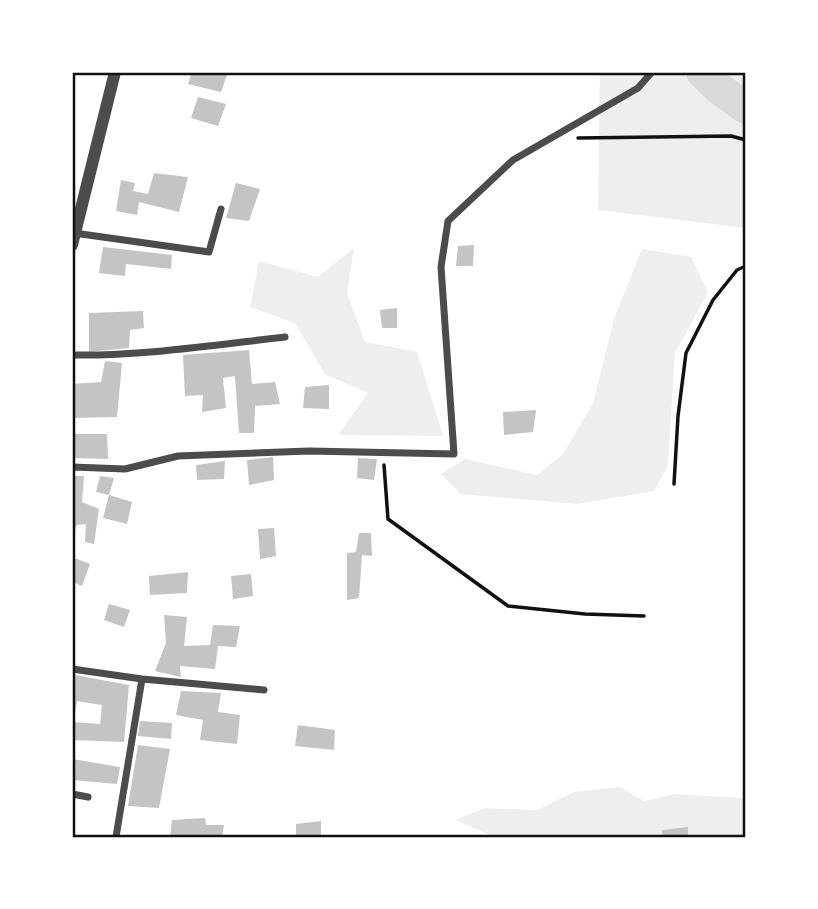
<svg xmlns="http://www.w3.org/2000/svg" width="818" height="909" font-family="'Zilla Slab',serif">
	<style>
		.green { fill: #eee }
		.lines { fill: none; stroke-linecap: round; stroke-linejoin: round }
		.river { stroke: #d9d9d9; stroke-width: 32 }
		.building { fill: #c4c4c4 }
		.path { stroke: #111; stroke-width: 3.5 }
		.minor { stroke: #4c4c4c; stroke-width: 7 }
		.tertiary { stroke: #4c4c4c; stroke-width: 12 }
		.neatline { fill: none; stroke: #111; stroke-width: 2.5 }
	</style>
	<rect width="100%" height="100%" fill="#fff"/>
	<!-- green -->
	<path class="green" d="M600,72h146v156l-148,-18z
		M354,248l-7,45 18,49 52,10 26,84 -105,-1 30,-42 -43,-19 -30,-51 -45,-16 9,-46 59,16z
		M642,249l49,8 17,35 -33,61 -7,112 -14,26 -77,13 -116,-10 -20,-20 24,-15 72,16 26,-21 30,-51 21,-84z
		M620,787l24,14 30,-7 67,4 5,-2v41h-256v-2l-35,-15 30,-12 52,2 37,-18z"/>
	<g class="lines">
		<!-- river -->
		<path class="river" d="M702,72l15,15 29,21"/>
	</g>
	<!-- building -->
	<path class="building" d="M192,72h36l-7,20 -33,-8z
		M198,97l28,7 -8,22 -27,-8z
		M154,173l34,4 -9,35 -40,-10 -2,13 -21,-4 5,-31 14,3 -2,8 15,3z
		M236,183l24,6 -11,32 -23,-3z
		M474,245l-1,21h-17l2,-20z
		M103,247l69,8 -1,14 -45,-5 -1,12 -26,-3z
		M397,308v20h-15l-2,-18z
		M143,311l1,17 -14,2 -1,18 -40,4v-39z
		M249,350l3,34 23,-2 5,22 -25,2 -1,27h-15l-4,-57 -12,2 3,30 -24,4 1,-17 -18,1 -2,-41z
		M105,361l17,2 -5,54 -45,1v-34l29,-2z
		M329,385v24l-26,-1 2,-21z
		M536,410l-3,22 -29,3 -1,-23z
		M72,434h35l1,25 -36,-1z
		M273,457l1,23 -25,5 -2,-25z
		M358,458l19,1 -3,21 -17,-2z
		M225,461l-1,18 -27,1 -1,-15z
		M72,476h12l-2,26 17,7 -5,35 -9,-2 1,-18 -9,1 -5,11z
		M100,476l14,2 -5,17 -13,-3z
		M109,495l23,7 -5,22 -24,-6z
		M274,528l2,28 -16,3 -2,-30z
		M359,533h12l1,23 -10,-1 -3,43 -12,2v-47l9,-1z
		M72,557l18,7 -8,22 -10,-4z
		M188,572l-1,21 -37,2 -1,-19z
		M251,574l2,22 -20,3 -2,-23z
		M109,604l21,6 -6,17 -20,-7z
		M164,615l23,2 -3,29 26,-1 3,-20 27,1 -4,21 -18,-1 -3,23 -35,-3 1,11 -26,-6 11,-28z
		M75,675l54,10 -5,57 -52,-2v-18l28,2 2,-19 -25,-4 -3,17h-2v-27z
		M181,691l40,2 -3,19 22,3 -3,29 -37,-4 3,-20 -27,-5z
		M140,721l32,2 -1,16 -33,-3z
		M298,725l37,5 -1,20 -39,-4z
		M138,745l32,4 -11,59 -31,-2z
		M72,759l48,8 -3,17 -45,-4z
		M205,818l1,7h18l-2,12h-52l2,-17z
		M321,821v16h-25v-13z
		M688,827v10h-26v-7z"/>
	<g class="lines">
		<!-- path -->
		<path class="path" d="M578,138l153,-2 15,4
			M384,465l4,54 120,87 77,8 59,2
			M674,484l4,-68 8,-63 27,-53 24,-30 9,-4"/>
		<!-- minor -->
		<path class="minor" d="M74,233l135,19 12,-43
			M72,355c71,1 142,-10 213,-18
			M72,467l53,2 53,-13 131,-5 145,3 -13,-187 7,-46 65,-61 125,-72 14,-16
			M72,669l70,10 -26,158
			M142,679l122,11
			M72,794l16,3"/>
		<!-- tertiary -->
		<path class="tertiary" d="M72,245l43,-173"/>
	</g>
	<!-- border -->
	<rect width="818" height="909" fill="none" stroke="#ffffff" stroke-width="147"/>
	<rect x="74" y="74" width="670" height="762" class="neatline"/>
</svg>
